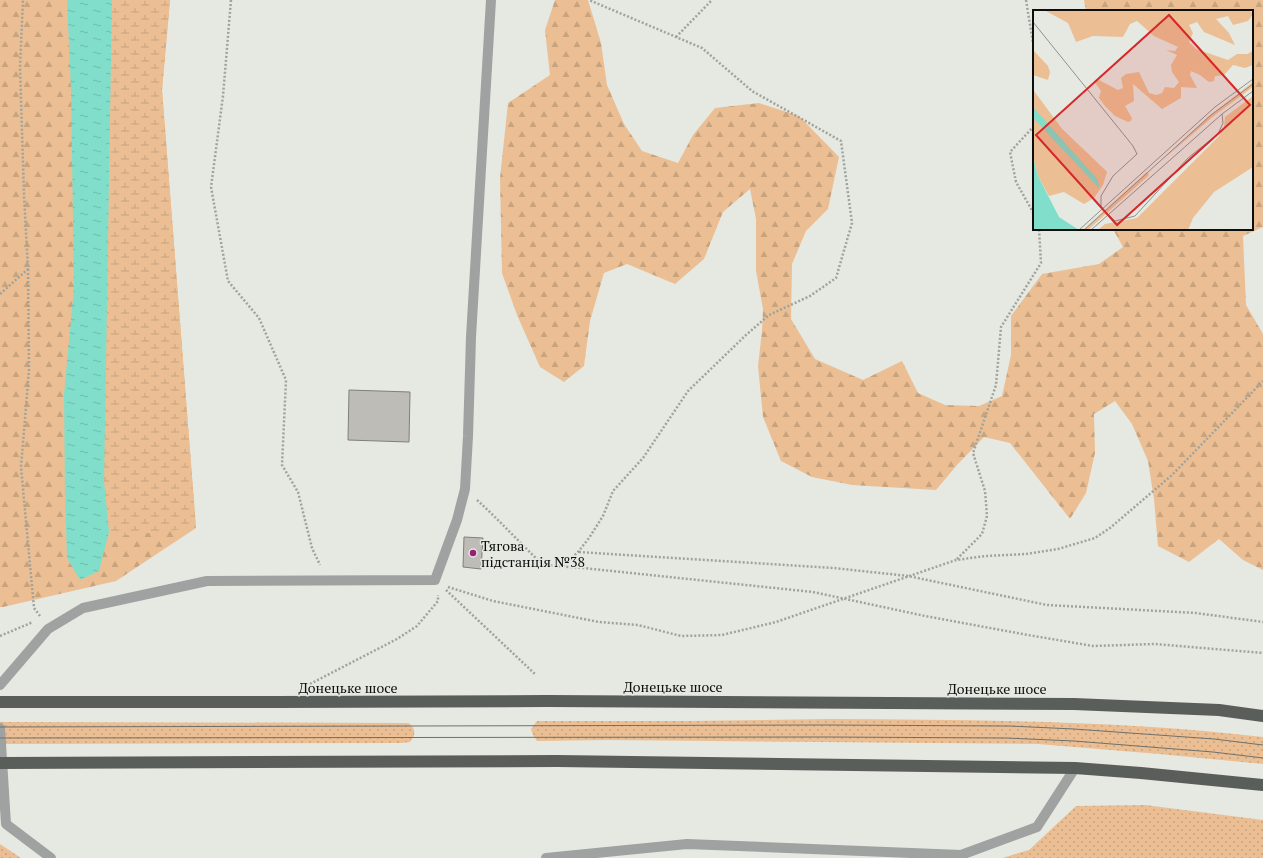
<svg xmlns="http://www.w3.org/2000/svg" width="1263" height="858" font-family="'PT Serif',serif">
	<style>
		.grass { fill: url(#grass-dots) }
		.forest { fill: url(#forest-firs) }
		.wetland { fill: url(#wetland-marsh) }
		.water { fill: url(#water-ripples) }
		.building { fill: #bebcb6; stroke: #817f7a }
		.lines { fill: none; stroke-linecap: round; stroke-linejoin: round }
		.path { stroke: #a0a29d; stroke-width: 2.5; stroke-dasharray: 2 2; stroke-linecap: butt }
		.service { stroke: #9fa2a0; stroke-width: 10 }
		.trunk { stroke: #5a5e5a; stroke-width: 12 }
		.tram { stroke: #6e706c; stroke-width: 1 }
		.poi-dot { fill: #991e77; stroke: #e6e8e2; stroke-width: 1.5 }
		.labels { text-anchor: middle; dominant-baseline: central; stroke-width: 3; stroke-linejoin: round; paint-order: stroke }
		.poi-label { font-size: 14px; fill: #0e0f0d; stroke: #e6e8e2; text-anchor: start }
		.street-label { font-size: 14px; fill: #0e0f0d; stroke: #e6e8e2 }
		.inset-road { fill: none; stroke: #90918d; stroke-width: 1 }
		.view { fill: #d62828; fill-opacity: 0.15; stroke: #d62828; stroke-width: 2 }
		.inset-edge { fill: none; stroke: #0e0f0d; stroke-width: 2 }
	</style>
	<defs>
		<pattern id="grass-dots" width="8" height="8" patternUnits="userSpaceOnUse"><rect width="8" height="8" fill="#ebbf93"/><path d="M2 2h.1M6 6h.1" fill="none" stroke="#c8a37e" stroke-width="1.8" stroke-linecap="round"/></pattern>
		<pattern id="forest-firs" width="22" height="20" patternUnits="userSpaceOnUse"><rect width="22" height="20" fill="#ebbf93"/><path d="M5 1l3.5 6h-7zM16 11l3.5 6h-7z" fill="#c8a37e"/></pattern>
		<pattern id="wetland-marsh" width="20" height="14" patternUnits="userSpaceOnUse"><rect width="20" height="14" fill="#ebbf93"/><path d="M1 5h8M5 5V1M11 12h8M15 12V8" fill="none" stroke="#c8a37e"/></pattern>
		<pattern id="water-ripples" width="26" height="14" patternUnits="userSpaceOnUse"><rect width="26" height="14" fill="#81deca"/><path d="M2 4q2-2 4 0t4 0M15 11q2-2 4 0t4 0" fill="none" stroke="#6ebdac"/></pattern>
	</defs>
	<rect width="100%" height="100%" fill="#e6e8e2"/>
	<!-- grass -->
	<path class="grass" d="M830,719c144,1 289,1 433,18v27l-104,-10 -121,-10 -431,-4 -70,1 -4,-6 -2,-6 6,-8h153z
		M0,722l408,1c8,4 8,13 2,19l-8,1 -402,1z
		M1145,805l118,15v38h-261l27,-8 47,-44z
		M0,844l21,14h-21z"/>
	<!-- forest -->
	<path class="forest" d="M0,0h170l-8,90 34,438 -80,53 -113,26h-3z
		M555,0h33l13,43 6,42 17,39 18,27 36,12 15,-28 22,-27 44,-5 40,13 40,41 -11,52 -22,22 -14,33 -1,55 24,40 48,21 39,-19 16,32 27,12 34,1 23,-10 9,-41v-39l31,-42 57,-10 24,-17 -10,-18h139v-218h-166l-2,-11h179v227l-20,9 3,69 17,29v236l-20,-10 -24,-21 -30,23 -31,-16 -4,-47 -6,-38 -16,-37 -17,-23 -21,13 1,39 -9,40 -16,26 -60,-76 -26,-6 -27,28 -21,25 -84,-5 -40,-8 -31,-16 -18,-44 -5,-51 4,-35 1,-22 -7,-38v-52l-6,-30 -27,23 -19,47 -29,25 -48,-20 -23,9 -14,48 -6,45 -20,16 -24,-15 -23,-52 -15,-42 -2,-95 8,-75 42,-28 -5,-45z"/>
	<!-- wetland -->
	<path class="wetland" d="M112,0h58l-8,90 34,438 -86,9 -6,-56z"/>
	<!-- water -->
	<path class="water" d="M67,0h45l-8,481 5,51 -10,39 -19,9 -13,-22 -2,-60 -1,-104 10,-106 -3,-198z"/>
	<!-- building -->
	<path class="building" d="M349,390l61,2 -1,50 -61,-2z
		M464,537l19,1 -2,31 -18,-2z"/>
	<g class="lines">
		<!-- path -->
		<path class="path" d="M231,0l-8,96 -12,91 17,94 31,37 27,62 -4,85 16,27 14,56 8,17
			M1026,0l8,49
			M676,37l36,-37
			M1034,126l-24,26 6,30 18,32
			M28,269l1,101 -8,97 13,141 6,8
			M0,294l28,-25 -4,-74 -4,-128 3,-67
			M477,500c23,21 44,44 66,65l40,3 230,24 112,24 103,19 65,11 62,-2 108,9
			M579,552l255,16 74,8 139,29 149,8 67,9
			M957,559l25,-25 5,-18 -2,-25 -12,-38 23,-68 5,-58 40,-64 -2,-34
			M563,566l15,-14 11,-14 14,-22 10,-25 30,-33 45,-67 58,-56 23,-20 41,-19 26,-18 16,-55 -11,-82 -89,-50 -50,-43 -113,-48
			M448,587l45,14 106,21 39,3 43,11 41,-1 54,-13 180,-62 30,-4 40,-2 32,-5 37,-11 15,-10 62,-53 91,-94
			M446,590l90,85
			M0,636l33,-14
			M310,684l87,-45 20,-13 21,-25v-6"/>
		<!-- service -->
		<path class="service" d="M0,685l48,-56 35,-21 124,-27 228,-1 22,-60 8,-31 3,-53 3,-99 20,-337
			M0,728l6,96 45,34
			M546,858l141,-14 274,11 76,-28 38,-59"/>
		<!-- trunk -->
		<path class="trunk" d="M0,702h276l271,-1 527,3 145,6 44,6
			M0,763l557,-2 518,7 66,5 122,12"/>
		<!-- tram -->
		<path class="tram" d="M0,727l826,-2 183,1 65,3 140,10 49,6
			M0,738l826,-1 180,1 68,3 139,11 50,6"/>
	</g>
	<!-- markers -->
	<circle class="poi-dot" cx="473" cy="553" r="4"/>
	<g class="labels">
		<!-- poi labels -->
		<g class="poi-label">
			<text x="481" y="545">Тягова<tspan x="481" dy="16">пiдстанцiя №38</tspan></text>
		</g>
		<!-- street labels -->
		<g class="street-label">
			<text x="673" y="686">Донецьке шосе</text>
			<text x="348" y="687">Донецьке шосе</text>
			<text x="997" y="688">Донецьке шосе</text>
		</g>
	</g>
	<!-- overview -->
	<g transform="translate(1033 10)">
		<rect width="220" height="220" fill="#e6e8e2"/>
		<path d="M220,72v5l-38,28 -54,46 48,-45zM220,86v71l-39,25 -21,26 -5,12h-90l7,-6 32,-6 82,-82 5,-9 1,-10zM114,162l2,3 -61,55h-5z" fill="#ebbf93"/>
		<path d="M11,0h205l4,4 -5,7 -15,4 -5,-9 -12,3 13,14 6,12 -31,-13 -7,-10 -8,3 4,8 -4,9 7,7 32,11 9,-6h10l6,-3v14l-8,3 -12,-3 -9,10 -9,1 -1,5 -5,1 -9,-7 -9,-4 -1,4 7,13 -16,-1v11l-19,11 -29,-25 1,17 -9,5 7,12 -1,3 -3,1 -13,-6 -10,-10 -6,-8 2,-7 -7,-10 3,-2 21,11 5,-2 -2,-10 5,-4 13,-2 10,21 7,2 6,-2 3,-6 9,1 5,-6 -7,-10 -1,-7 6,-10 -11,-5 9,1 3,-4 -24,-11 -17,-15 -7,3 -7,13 -30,-1 -17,6 -8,-19zM0,40l15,16 2,6 -2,8 -15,-5zM0,80l29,39 45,43 -4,13 -9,13 -10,6 -20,-12 -15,4 -11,-20 -5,-19z" fill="#ebbf93"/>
		<path d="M0,80l29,39 45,43 -9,9 -65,-74z" fill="#ebbf93"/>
		<path d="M0,97l65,73 1,8 -62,-66 -4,-5zM0,147l5,19 21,41 20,13h-46z" fill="#81deca"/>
		<path class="inset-road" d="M0,12l100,124 4,8 -24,22 -12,20v11l14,14 20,-5 53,-58 30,-24 5,-11 -1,-9M46,220l136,-123 38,-28M51,220l127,-115 42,-31M58,220l131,-116 31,-23"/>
		<path class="view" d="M136,5l81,90 -133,120 -81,-90z"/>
		<rect width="220" height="220" class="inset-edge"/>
	</g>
</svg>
